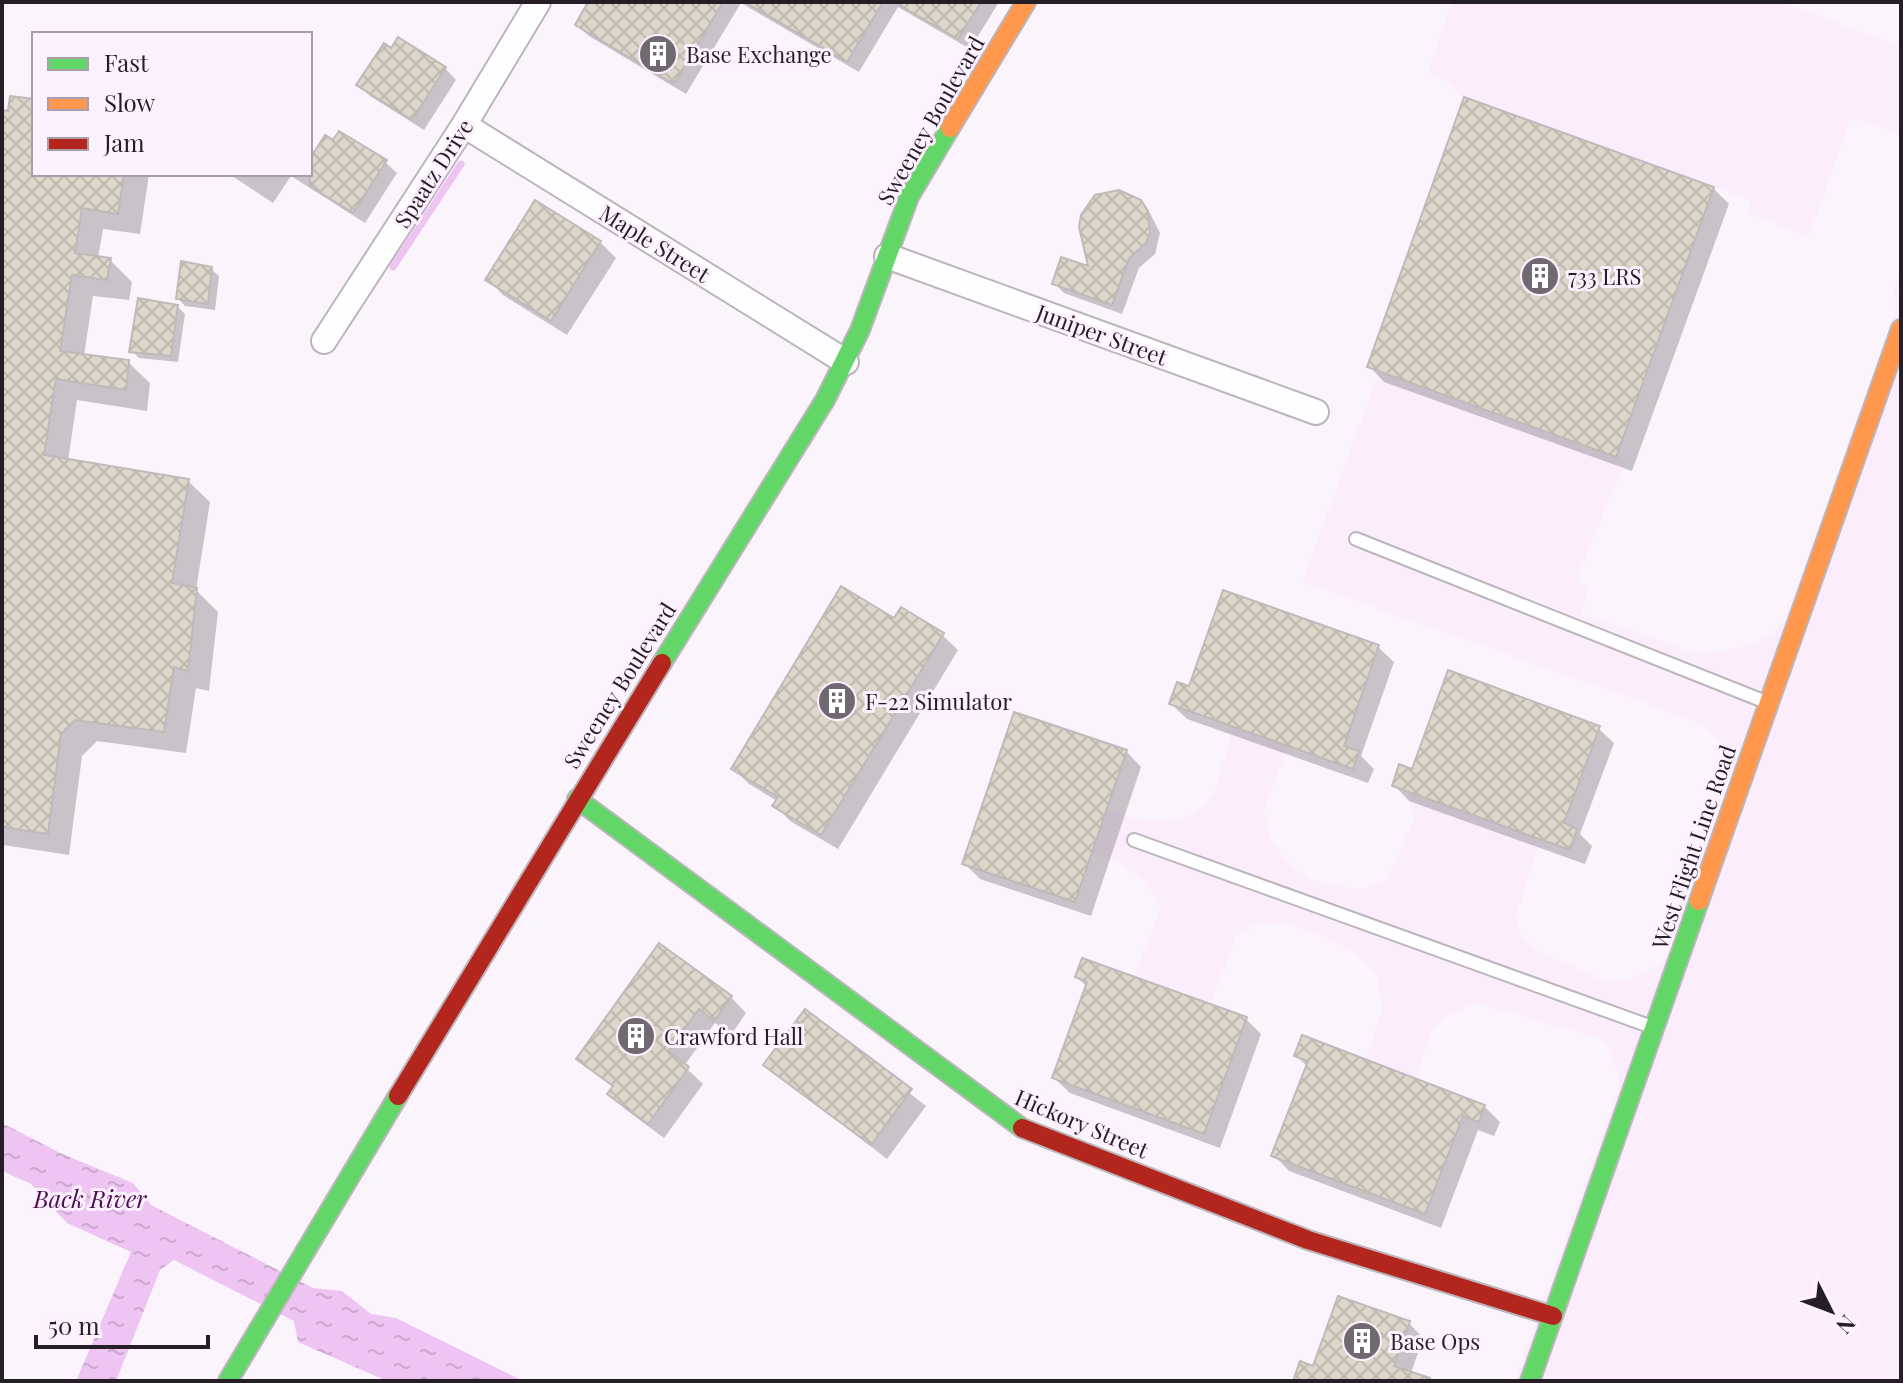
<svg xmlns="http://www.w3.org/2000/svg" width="1903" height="1383" font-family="'Playfair Display',serif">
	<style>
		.built { fill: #fcedfd }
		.water { fill: url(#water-ripples) }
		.shadow { fill: #0003 }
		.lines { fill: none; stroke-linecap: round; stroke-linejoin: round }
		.stream { stroke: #edc4f2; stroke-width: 7 }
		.building { fill: url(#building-cross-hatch); stroke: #bebab9; stroke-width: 2 }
		.lane-casing { stroke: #bbb5bc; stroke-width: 16 }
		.street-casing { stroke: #bbb5bc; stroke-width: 28 }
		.fast-casing { stroke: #bbb5bc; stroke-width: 22 }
		.slow-casing { stroke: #bbb5bc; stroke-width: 22 }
		.jam-casing { stroke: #bbb5bc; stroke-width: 22 }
		.lane { stroke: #fefdff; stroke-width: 12 }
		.street { stroke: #fefdff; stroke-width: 24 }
		.fast { stroke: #63d668; stroke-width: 18 }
		.slow { stroke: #ff974d; stroke-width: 18 }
		.jam { stroke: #b3261e; stroke-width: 18 }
		.labels { text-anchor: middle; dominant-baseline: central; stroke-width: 6; stroke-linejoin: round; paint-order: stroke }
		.poi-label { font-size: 22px; fill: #261e26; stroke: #fef1ff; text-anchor: start }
		.street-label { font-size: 22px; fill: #261e26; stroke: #fef1ff }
		.water-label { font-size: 24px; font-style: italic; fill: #4e0c55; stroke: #fef1ff }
	</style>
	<defs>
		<pattern id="water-ripples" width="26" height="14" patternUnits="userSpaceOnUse" patternTransform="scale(2)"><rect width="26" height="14" fill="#edc4f2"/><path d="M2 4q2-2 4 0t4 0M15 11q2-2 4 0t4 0" fill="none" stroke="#cba8cf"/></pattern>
		<pattern id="building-cross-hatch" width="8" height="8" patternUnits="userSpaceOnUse" patternTransform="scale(2)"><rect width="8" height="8" fill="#ddd7cb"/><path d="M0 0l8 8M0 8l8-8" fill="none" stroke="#beb8ae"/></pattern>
	</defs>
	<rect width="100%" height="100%" fill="#fbf4fc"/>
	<!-- built -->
	<path class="built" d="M1452,2h328l121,45v87l-50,-16 -42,118 -62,-23 4,-13 -290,-104 -17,-17 -16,-6z
		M1901,271v1110h-386l105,-296 -10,-34 -10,-13 -124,-35 -25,10 -18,15 -17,50 -50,-18 17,-53 -7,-32 -20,-22 -38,-19 -37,-11 -24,1 -21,12 -25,68 -77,-27 27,-70 -17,-27 -23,-16 -29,-12 15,-42 41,12 24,-2 23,-7 19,-19 20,-67 54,19 -25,67 8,26 19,27 21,14 36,8h21l20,-9 26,-60 -7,-27 134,47 -25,77 6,22 15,13 69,31 22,-1 37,-19 66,-177 -12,-42 -17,-18 -20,-9 -380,-134 77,-210 246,88 -49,121 13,6 -8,27 120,41 49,-10 21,-11 14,-14 113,-318 -5,-10z"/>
	<!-- water -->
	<path class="water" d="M2,1123l58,30 73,30 18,22 162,83 29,3 29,23 25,4 127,63h-136l-89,-39 -4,-21 -120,-61 -14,10 -44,111h-40l55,-129 -64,-29 -36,-39 -29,-13z"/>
	<!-- shadow -->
	<path class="shadow" d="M591,2h408l-29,47 -72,-42 -39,65 -118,-69 -55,91 -97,-58 -12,-11z
		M49,31l24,3h-24z
		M392,51l53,17 11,12 -32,50 -54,-34 -12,-11z
		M34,101v73h115l-9,60 -37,-5 -5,29 12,2 22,22 -3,18 -36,-4 -9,60 44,6 22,21 -3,28 -70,-11 -9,61 120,20 22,21 -14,88 22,22 -9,79 -13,-3 -10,65 -89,-12 -15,15 -13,99 -66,-10 -1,5v-738l8,1z
		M310,150l75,12 12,11 -32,50 -74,-47 -18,27 -44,-29h81z
		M1713,188l16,16 -97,267 -248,-89 -15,-16z
		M1139,202l11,11 10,20 -5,21 -16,14 -17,46 -58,-21 -10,-10 37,-14z
		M600,242l16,16 -49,77 -64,-40 -15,-16z
		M211,269l8,7 -4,34 -30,-4 -7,-8z
		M178,307l7,7 -7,48 -39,-4 -7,-7z
		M895,621l47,14 16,15 -120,199 -48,-28 -15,-16 2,-4 -28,-17 -15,-15z
		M1378,647l16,15 -33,94 13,13 -6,14 -181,-64 -16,-15 19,-15z
		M1598,728l16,15 -34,91 12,12 -7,18 -176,-63 -15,-16 19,-14z
		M1126,751l15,16 -50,149 -111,-37 -15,-15z
		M660,946l71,51 15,16 -15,22 -16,-12 -31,43 19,18 -39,54 -39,-29 -15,-15 4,-6 -36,-30z
		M1077,977l169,42 15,15 -41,114 -150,-55 -16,-15 33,-91z
		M805,1012l121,94 -39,53 -121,-94z
		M1296,1056l188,50 16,16 -6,14 -16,-6 -37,98 -152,-57 -15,-16 34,-88z
		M1409,1323l14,15 -13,38 5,5h-120z"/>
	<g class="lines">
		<!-- stream -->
		<path class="stream" d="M393,267l68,-103"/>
	</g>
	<!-- building -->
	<path class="building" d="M588,2h135l-49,82 -99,-59z
		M745,2h138l-36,60z
		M894,2h87l-23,37z
		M398,37l48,30 -34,53 -56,-35 28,-42 7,5z
		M10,96l24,3v75h90l-6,40 -36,-6 -7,45 36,5 -4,22 -35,-5 -12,76 69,9 -3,30 -70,-11 -12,76 145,24 -17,104 25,5 -9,83 -14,-4 -10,65 -89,-12 -14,14 -13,100 -46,-7v-717l6,1z
		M1464,97l250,90 -98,270 -249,-90z
		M339,131l48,29 -34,53 -43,-27v-27l15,-24 8,5z
		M1119,190l22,10 7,11 2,22 -4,10 -17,15 -17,47 -60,-21 9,-27 27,9 -9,-39 2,-12 14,-20z
		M535,200l66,41 -50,80 -66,-41z
		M181,261l31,6 -4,37 -32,-5z
		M138,298l40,7 -7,51 -42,-4z
		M841,586l53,32 7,-11 43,26 -123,202 -49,-29 6,-9 -47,-28z
		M1223,590l156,55 -35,101 15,5 -6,18 -184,-65 8,-22 12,4z
		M1448,670l152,56 -36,97 13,6 -7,21 -178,-64 7,-22 13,5z
		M1014,712l113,38 -52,152 -113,-38z
		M659,943l73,53 -18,25 -15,-12 -31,42 21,16 -41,57 -41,-30 6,-8 -37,-27z
		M1082,958l165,59 -43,117 -152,-56 35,-96 -12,-5z
		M805,1009l107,80 -41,56 -108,-80z
		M1302,1035l183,70 -6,17 -16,-6 -38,98 -154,-58 37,-95 -14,-5z
		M1338,1296l72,25 -16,45 36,12v3h-137l7,-20 13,5z"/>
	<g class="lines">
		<defs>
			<path id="lane" d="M1356,539l410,163
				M1134,840l518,187"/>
			<path id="street" d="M464,125l382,237
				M887,256l429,156
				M324,341l140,-216 74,-123"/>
			<path id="fast" d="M662,663l163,-263 35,-70 49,-133 41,-69
				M577,799l445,329
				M228,1381l170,-285
				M1530,1381l169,-480"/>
			<path id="slow" d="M950,128l76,-126
				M1699,901l202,-572"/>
			<path id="jam" d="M398,1096l264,-433
				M1022,1128l286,112 245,76"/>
		</defs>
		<!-- lane casing -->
		<use href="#lane" class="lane-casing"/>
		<!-- street casing -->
		<use href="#street" class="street-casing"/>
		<!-- fast casing -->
		<use href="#fast" class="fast-casing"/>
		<!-- slow casing -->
		<use href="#slow" class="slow-casing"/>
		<!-- jam casing -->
		<use href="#jam" class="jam-casing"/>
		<!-- lane -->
		<use href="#lane" class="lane"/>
		<!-- street -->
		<use href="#street" class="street"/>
		<!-- fast -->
		<use href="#fast" class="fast"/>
		<!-- slow -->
		<use href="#slow" class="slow"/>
		<!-- jam -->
		<use href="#jam" class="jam"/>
	</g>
	<!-- icons -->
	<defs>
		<symbol id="building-disc" viewBox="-11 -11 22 22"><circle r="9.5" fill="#716971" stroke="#fef1ff"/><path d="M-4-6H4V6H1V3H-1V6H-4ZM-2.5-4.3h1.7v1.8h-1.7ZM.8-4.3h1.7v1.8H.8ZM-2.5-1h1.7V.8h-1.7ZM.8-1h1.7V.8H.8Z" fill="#fff"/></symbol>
	</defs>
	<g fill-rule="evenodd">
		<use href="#building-disc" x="636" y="32" width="44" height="44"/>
		<use href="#building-disc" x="1518" y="254" width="44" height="44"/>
		<use href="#building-disc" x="815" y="679" width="44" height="44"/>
		<use href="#building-disc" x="614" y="1014" width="44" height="44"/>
		<use href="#building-disc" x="1340" y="1319" width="44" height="44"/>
	</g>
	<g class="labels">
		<!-- poi labels -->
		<g class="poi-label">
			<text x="686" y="54">Base Exchange</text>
			<text x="1568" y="276">733 LRS</text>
			<text x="865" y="701">F-22 Simulator</text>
			<text x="664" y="1036">Crawford Hall</text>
			<text x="1390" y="1341">Base Ops</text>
		</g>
		<!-- street labels -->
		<g class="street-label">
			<text transform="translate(930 120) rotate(-60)">Sweeney Boulevard</text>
			<text transform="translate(433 173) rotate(-57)">Spaatz Drive</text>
			<text transform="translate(655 243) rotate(32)">Maple Street</text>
			<text transform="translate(1102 334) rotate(20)">Juniper Street</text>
			<text transform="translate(619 685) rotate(-58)">Sweeney Boulevard</text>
			<text transform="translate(1693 847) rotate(-71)">West Flight Line Road</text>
			<text transform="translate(1082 1123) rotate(23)">Hickory Street</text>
		</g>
		<!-- water labels -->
		<g class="water-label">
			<text x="90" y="1198">Back River</text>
		</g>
	</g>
	<!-- border -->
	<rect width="1903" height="1383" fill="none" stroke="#261e26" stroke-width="8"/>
	<!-- legend -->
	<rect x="32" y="32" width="280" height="144" fill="#fef1ff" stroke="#a89da8" stroke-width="2"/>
	<rect x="48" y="58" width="40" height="12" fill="#63d668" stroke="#a89da8" stroke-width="2"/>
	<text x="104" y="72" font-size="24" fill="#261e26">Fast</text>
	<rect x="48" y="98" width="40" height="12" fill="#ff974d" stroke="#a89da8" stroke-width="2"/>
	<text x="104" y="112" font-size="24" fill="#261e26">Slow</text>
	<rect x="48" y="138" width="40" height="12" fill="#b3261e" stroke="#a89da8" stroke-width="2"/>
	<text x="104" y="152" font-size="24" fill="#261e26">Jam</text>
	<!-- north arrow -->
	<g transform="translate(1831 1311) rotate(132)" stroke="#fef1ff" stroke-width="6" paint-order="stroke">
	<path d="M0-6L14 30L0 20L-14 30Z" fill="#261e26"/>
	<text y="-12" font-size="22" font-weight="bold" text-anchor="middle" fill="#261e26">N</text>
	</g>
	<!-- scale -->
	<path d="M36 1335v12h172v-12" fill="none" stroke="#261e26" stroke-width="4"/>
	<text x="48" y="1335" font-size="24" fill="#261e26" stroke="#fef1ff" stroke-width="6" paint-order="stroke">50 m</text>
</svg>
